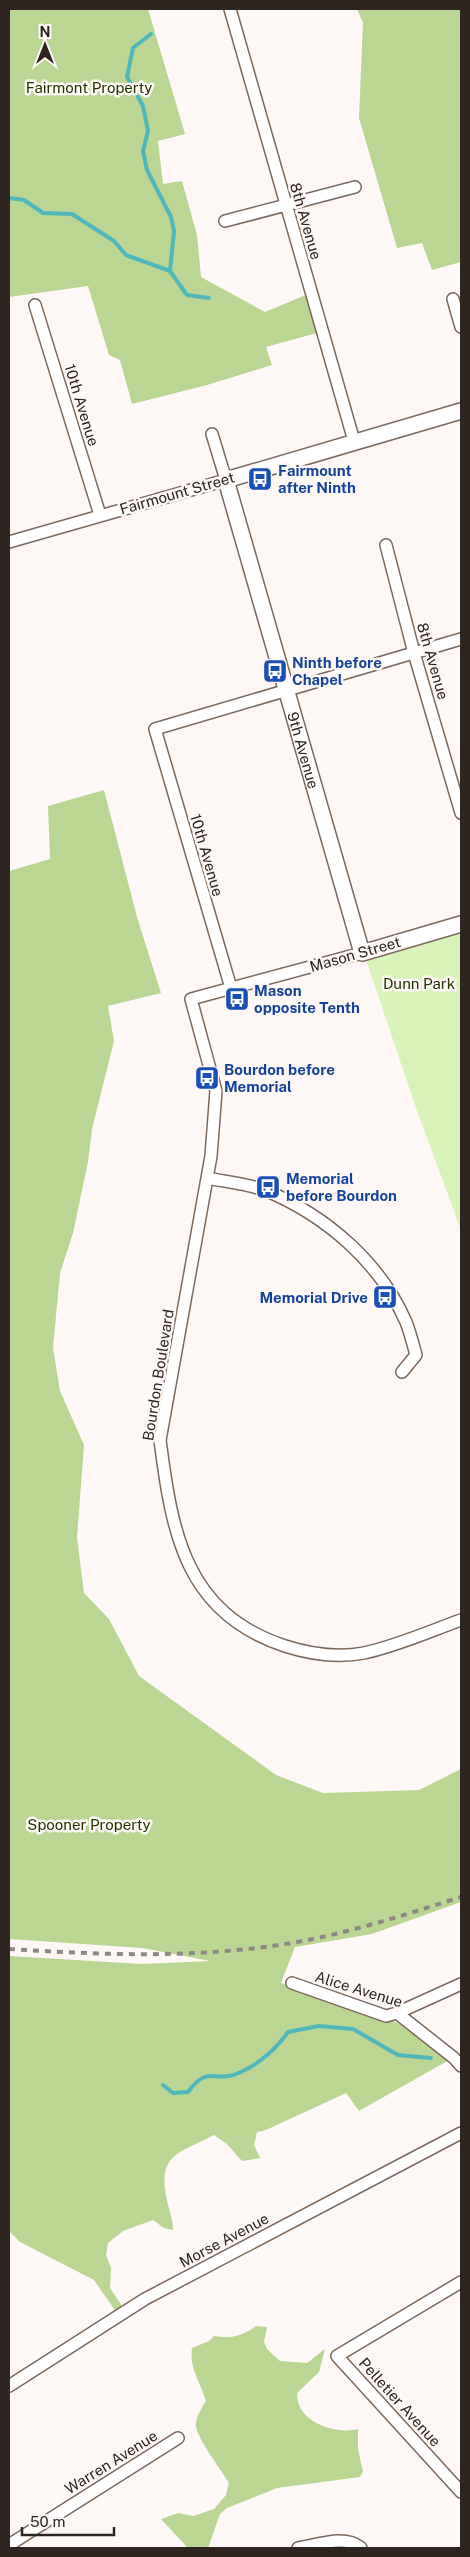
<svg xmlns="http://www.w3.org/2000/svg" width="470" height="2557" font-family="'Public Sans',sans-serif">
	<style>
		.green { fill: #d9f2b8 }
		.forest { fill: #bad692 }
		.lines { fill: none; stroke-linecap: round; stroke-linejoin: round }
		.stream { stroke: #50b8ba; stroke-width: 4 }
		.street-casing { stroke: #7d695b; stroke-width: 14 }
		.secondary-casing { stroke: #7d695b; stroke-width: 18 }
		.street { stroke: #fff; stroke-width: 11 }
		.secondary { stroke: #fff; stroke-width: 15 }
		.rail { stroke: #8f8884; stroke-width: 4; stroke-dasharray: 6 6; stroke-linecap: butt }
		.labels { text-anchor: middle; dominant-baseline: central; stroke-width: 5; stroke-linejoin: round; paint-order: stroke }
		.park-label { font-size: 15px; fill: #253502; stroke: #fdf8f5 }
		.street-label { font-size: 15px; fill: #2e2520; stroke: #fdf8f5 }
		.transit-label { font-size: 15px; font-weight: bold; fill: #164399; stroke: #fdf8f5; text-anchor: start }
	</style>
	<rect width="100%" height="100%" fill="#fdf8f5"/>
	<!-- green -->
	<path class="green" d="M461,928v302l-45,-122 -52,-154z"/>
	<!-- forest -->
	<path class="forest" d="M9,9h139l37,125 -27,7 5,43 19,-3 15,54 4,42 64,35 48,-20 11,39 -58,16 6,18 -65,20 -75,19 -12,-44 -11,-5 -21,-69 -79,11z
		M357,9h104v253l-29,8 -10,-27 -25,5 -38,-130 4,-95z
		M104,790l33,127 24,76 -53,13 6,35 -22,88 -4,33 -15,71 -13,40 -7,75 7,43 24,54 -7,93 7,55 25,26 30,57 137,99 47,18 96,-3 42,-21v133l-89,32 -77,13 -14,36 117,40 51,37 -90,51 -13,-18 -80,37 -9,2 -3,13 6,13 -18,3 -15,-17 -13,-9c-36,19 -57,19 -47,65 2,11 6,19 6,30l-9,-2 -11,-8 -30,11 -15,12 -2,12 5,13 -1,20 16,24 -7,4 -25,-36 -74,-38 -11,-11v-275l133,8 68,-3 -68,-13 -133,-9v-1068l41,-12 -2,-53z
		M256,2326l11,1 -3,15 3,7 13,12 27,2 18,-14 -6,23 -22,21c-1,29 38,42 61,36v20l5,23 -3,5 -83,11 -50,20 -7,6 -12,34h-20l-27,-29 17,-6 15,3 21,-7 12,-14 3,-12c-8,-13 -31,-44 -33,-56 -1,-9 5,-18 10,-26 -6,-20 -17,-32 -14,-53l17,-7 5,-5c16,3 29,0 42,-10z"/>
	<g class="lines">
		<!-- stream -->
		<path class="stream" d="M151,34l-18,14 -6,29 16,29 5,25 -5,20 4,19 24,47 3,14 -4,40
			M9,198l15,2 19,13 29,1 42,27 12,14 44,16 17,24 22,3
			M163,2085l10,8 15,-1c21,-29 26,-7 53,-20 18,-8 36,-24 47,-40l31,-6 34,3 45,26 33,3"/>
		<defs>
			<path id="street" d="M230,9l124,432
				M225,221l130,-34
				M453,299l8,28
				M35,305l65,210
				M9,542l217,-62 -14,-46
				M386,545l28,108 47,160
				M362,953l-171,46 25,92 -5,65 -51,284c12,93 25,173 125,206 25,8 53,12 79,7 33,-7 66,-22 97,-33
				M231,988l-76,-259 306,-90
				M207,1178c20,4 42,6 60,13 59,25 113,71 139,131 4,10 7,22 10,33l-14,17
				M292,1983l94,33 11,-3 57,45 7,8
				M397,2013l64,-29
				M461,2282l-124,74 124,136
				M9,2386l136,-87 316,-166
				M9,2545l169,-107
				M298,2548c20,-3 47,-14 63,0"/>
			<g id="secondary">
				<path id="s1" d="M461,411l-235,69 136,473 99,-29"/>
			</g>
		</defs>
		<!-- street casing -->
		<use href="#street" class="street-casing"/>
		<!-- secondary casing -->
		<use href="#secondary" class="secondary-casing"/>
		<!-- street -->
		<use href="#street" class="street"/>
		<!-- secondary -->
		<use href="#secondary" class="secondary"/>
		<!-- rail -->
		<path class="rail" d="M9,1949c96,6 192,10 288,-7 56,-10 110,-28 164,-45"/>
	</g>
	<!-- icons -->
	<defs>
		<symbol id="bus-square" viewBox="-11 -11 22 22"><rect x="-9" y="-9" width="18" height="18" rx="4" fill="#1a4fb4" stroke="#fdf8f5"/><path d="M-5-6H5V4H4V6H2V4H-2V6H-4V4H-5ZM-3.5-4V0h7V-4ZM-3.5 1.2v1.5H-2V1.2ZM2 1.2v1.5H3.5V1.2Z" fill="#fff"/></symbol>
	</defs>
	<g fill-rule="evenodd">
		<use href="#bus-square" x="246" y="465" width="28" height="28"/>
		<use href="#bus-square" x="261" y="657" width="28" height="28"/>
		<use href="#bus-square" x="223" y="985" width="28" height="28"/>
		<use href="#bus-square" x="193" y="1064" width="28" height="28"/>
		<use href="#bus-square" x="254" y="1173" width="28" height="28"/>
		<use href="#bus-square" x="371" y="1283" width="28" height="28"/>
	</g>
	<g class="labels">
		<!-- park labels -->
		<g class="park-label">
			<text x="89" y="87">Fairmont Property</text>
			<text x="419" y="983">Dunn Park</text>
			<text x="89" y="1824">Spooner Property</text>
		</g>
		<!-- street labels -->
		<g class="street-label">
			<text transform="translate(306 221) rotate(74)">8th Avenue</text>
			<text transform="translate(82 405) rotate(73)">10th Avenue</text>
			<text transform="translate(177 493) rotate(-16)">Fairmount Street</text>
			<text transform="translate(433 661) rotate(74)">8th Avenue</text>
			<text stroke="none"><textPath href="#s1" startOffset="526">9th Avenue</textPath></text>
			<text transform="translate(207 855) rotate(74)">10th Avenue</text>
			<text transform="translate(355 954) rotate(-16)">Mason Street</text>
			<text transform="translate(158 1375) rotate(-81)">Bourdon Boulevard</text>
			<text transform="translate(359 1989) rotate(17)">Alice Avenue</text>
			<text transform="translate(224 2240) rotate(-28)">Morse Avenue</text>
			<text transform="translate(400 2402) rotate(48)">Pelletier Avenue</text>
			<text transform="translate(111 2462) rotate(-32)">Warren Avenue</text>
		</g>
		<!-- transit labels -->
		<g class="transit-label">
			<text x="278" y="470">Fairmount<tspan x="278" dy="17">after Ninth</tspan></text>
			<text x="292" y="662">Ninth before<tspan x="292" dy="17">Chapel</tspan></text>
			<text x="254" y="990">Mason<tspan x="254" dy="17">opposite Tenth</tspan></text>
			<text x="224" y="1069">Bourdon before<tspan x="224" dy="17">Memorial</tspan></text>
			<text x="286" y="1178">Memorial<tspan x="286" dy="17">before Bourdon</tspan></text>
			<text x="368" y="1297" text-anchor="end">Memorial Drive</text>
		</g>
	</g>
	<!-- border -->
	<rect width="470" height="2557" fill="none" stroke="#2e2520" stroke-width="20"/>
	<!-- north arrow -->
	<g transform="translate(45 45)" stroke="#fdf8f5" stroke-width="4" paint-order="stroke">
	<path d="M0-4L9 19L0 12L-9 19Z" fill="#2e2520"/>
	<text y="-8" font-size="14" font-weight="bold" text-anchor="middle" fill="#2e2520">N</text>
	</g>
	<!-- scale -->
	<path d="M22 2527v8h92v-8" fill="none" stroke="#2e2520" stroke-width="2.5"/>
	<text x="30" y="2527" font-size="15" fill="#2e2520" stroke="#fdf8f5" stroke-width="4" paint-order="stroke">50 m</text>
</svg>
